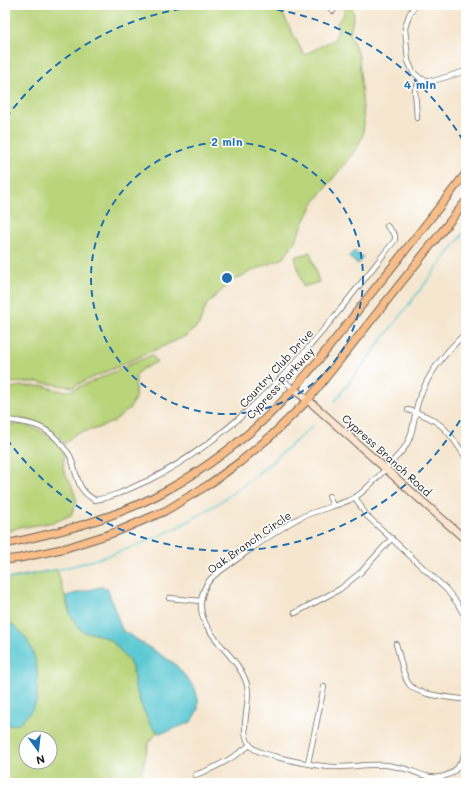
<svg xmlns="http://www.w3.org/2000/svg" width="471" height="788" font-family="Mali,sans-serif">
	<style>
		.green { fill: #b9d47a; stroke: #6a784b; fill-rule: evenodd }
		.water { fill: #5dc9d3; stroke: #3c7278 }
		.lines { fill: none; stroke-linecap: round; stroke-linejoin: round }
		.stream { stroke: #5dc9d3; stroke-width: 1.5 }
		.street-casing { stroke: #68635b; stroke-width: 6 }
		.secondary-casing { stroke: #68635b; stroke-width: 9 }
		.primary-casing { stroke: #68635b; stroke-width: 9 }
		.street { stroke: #fff; stroke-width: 4.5 }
		.secondary { stroke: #fce5cf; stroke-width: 7 }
		.primary { stroke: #f8bd88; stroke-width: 7 }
		.ring { fill: none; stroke: #1f6fb2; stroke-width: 2; stroke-dasharray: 7 5 }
		.labels { text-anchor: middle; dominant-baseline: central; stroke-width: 3; stroke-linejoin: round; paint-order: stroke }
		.street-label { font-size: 11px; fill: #1c1c1c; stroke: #fff }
		.centre { fill: #1f6fb2; stroke: #fff; stroke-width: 2 }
		.ring-label { font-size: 12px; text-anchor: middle; font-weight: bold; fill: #1f6fb2; stroke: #fff; stroke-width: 3; stroke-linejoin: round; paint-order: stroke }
	</style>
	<rect width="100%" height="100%" fill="#fff"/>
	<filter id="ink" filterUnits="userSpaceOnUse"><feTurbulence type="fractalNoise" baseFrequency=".025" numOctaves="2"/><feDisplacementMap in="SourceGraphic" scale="8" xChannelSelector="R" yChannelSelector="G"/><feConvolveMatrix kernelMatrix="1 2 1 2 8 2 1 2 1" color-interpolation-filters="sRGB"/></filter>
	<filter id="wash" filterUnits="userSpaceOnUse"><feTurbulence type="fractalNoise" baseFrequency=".012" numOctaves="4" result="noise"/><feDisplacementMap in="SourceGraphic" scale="16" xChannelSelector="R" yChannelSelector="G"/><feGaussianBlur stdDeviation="0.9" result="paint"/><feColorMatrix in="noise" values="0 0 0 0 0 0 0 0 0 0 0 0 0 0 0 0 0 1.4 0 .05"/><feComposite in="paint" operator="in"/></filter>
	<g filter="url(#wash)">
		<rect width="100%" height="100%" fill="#f5e6cf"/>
		<!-- green -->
		<path class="green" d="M5,5h273l26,50 31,-16 3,-10 -1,-7c6,-5 9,-9 6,-17h8l3,9 -4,20 9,22 5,67 -1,12 -6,13 -44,56 -17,35 -12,19 -32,13 -20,10 -25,23 -8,21 -13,11 -114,51 -35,-5 -32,1z
			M310,252l9,30 -16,5 -8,-30z
			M152,355l5,7 -15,7 -6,6 -1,23 -5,10 -17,14 -18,7 -20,5 -10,10c-14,-21 -37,-25 -60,-27v-28l16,-3h23l12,4 14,1z
			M5,424l20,1 14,5 17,10 8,12 -1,17 9,17 5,15 -6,14 -16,7 -31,5 -2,-1 -17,7z
			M57,569l13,45 5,8 5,7 5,3 11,2 9,3 9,6 15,18 4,9 2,17 7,20 9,19 7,6 -9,10 -8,33v8h-136v-58l14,-1 -11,-101 -3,-2v-42zM26,738h24v24h-24z"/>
		<!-- water -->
		<path class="water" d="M354,251l9,6 -5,7 -9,-7z
			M100,587l7,1 15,42 53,34 20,24 3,12v9l-7,13 -22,9 -9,2 -9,-7 -9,-19 -7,-20 -2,-17 -4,-9 -15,-18 -9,-6 -9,-3 -11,-2 -5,-3 -10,-15 -4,-18z
			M5,621c26,11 35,43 32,69 0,5 0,11 -2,15 -4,7 -11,13 -16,19l-14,1z"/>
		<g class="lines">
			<!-- stream -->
			<path class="stream" d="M335,401l131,-171
				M5,580c82,-13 162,-38 229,-88 28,-20 53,-44 79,-66"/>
		</g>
	</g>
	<g filter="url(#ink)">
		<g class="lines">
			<defs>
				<path id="street" d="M327,5l6,6
					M415,5l-6,10 -4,13 3,33 5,11 8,7 12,2 33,-10
					M417,118l-2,-28 6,-11
					M466,333c-22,20 -39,41 -48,69 -5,17 -4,35 -16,49 -11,12 -35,40 -48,47 -18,9 -39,12 -57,21 -28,16 -54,36 -81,55 -7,5 -12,13 -14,22 -9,36 37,57 45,89 5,19 -11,49 6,63 9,8 68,19 81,19 18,0 34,-3 52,-2 8,1 16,3 23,5 11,4 21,9 32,7 15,-3 21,-14 25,-27
					M281,377l12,12
					M408,410c32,8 41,21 58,48
					M5,420c26,2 44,6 59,28 3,3 6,7 7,10 7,18 5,32 24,42 20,-3 36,-12 54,-20 104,-52 175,-150 246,-240v-5l-8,-9
					M329,496l4,10
					M355,497l11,18 80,74 11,14 9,15
					M169,598l32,3
					M295,613l45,-24 21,-17 31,-34
					M396,644c4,12 6,28 12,39 8,13 43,14 58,17
					M308,763l16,-76
					M195,775c21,-7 37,-16 55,-30"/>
				<path id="secondary" d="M293,389l15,11 158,140"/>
				<path id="primary" d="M5,544c56,-12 112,-26 162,-54 31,-17 61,-39 88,-62 43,-39 79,-87 114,-132 33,-41 65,-82 97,-123
					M5,560l15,-2 46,-10 50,-16 49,-21 43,-26 32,-23 31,-26 37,-36 158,-199"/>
			</defs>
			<!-- street casing -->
			<use href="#street" class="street-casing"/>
			<!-- secondary casing -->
			<use href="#secondary" class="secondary-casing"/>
			<!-- primary casing -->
			<use href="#primary" class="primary-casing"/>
			<!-- street -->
			<use href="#street" class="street"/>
			<!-- secondary -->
			<use href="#secondary" class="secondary"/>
			<!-- primary -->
			<use href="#primary" class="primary"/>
		</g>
	</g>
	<!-- distance rings -->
	<g class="ring">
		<circle cx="227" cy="278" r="136"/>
		<path d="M466 410A273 273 0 0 1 6 438M6 118A273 273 0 0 1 225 5M229 5A273 273 0 0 1 466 146"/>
	</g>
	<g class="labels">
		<!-- street labels -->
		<g class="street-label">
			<text transform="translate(276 368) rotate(-47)">Country Club Drive</text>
			<text transform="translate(280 383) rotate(-47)">Cypress Parkway</text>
			<text transform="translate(387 455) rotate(42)">Cypress Branch Road</text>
			<text transform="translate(249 542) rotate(-35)">Oak Branch Circle</text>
		</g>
	</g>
	<circle cx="227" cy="278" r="6" class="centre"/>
	<g class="ring-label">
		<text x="420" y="89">4 min</text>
		<text x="227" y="146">2 min</text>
	</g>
	<!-- margin -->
	<rect width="471" height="788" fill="none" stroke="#fff" stroke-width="20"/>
	<!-- north arrow -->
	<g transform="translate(38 750) rotate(165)"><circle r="19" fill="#ffffff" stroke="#a4a4a4"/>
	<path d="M0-3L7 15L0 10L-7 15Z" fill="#1f6fb2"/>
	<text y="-6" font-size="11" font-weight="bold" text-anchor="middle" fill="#1c1c1c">N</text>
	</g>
</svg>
